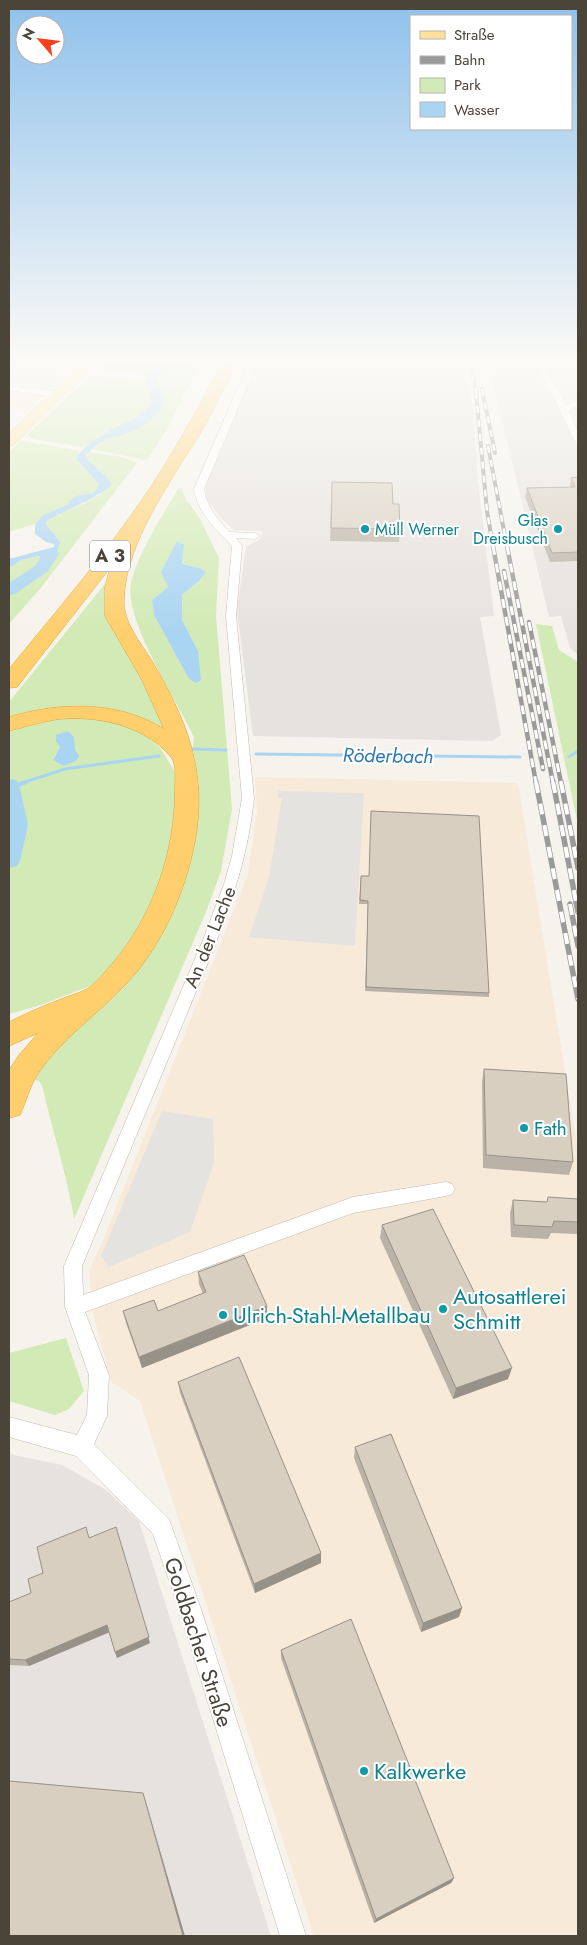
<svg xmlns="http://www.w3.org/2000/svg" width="587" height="1945" font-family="Jost,sans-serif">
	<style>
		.residential { fill: #eae5da }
		.commercial { fill: #f7ead8 }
		.industrial { fill: #e6e2dd }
		.green { fill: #d2eab5; fill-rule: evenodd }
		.parking { fill: #e5e3e0 }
		.water { fill: #a9d4f2 }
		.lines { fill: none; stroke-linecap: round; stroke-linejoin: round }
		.stream-far1 { stroke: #a9d4f2; stroke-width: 3 }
		.stream { stroke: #a9d4f2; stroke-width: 4 }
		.river { fill: #a9d4f2; fill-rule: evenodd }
		.street-casing { stroke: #c2bbae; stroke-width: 1 }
		.primary-casing { stroke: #e6c16a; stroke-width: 1 }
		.highway-casing { stroke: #e0a43c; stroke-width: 1 }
		.street { fill: #fff; fill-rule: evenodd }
		.primary { fill: #ffe39c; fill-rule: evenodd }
		.highway { fill: #ffcf6e; fill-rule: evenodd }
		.rail-far2-casing { stroke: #9a9a9a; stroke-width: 4 }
		.rail-far1-casing { stroke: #9a9a9a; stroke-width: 4.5 }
		.rail-casing { stroke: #9a9a9a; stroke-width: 5.5 }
		.rail-far2 { stroke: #fff; stroke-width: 2.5; stroke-dasharray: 7; stroke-linecap: butt }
		.rail-far1 { stroke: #fff; stroke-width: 3; stroke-dasharray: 9; stroke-linecap: butt }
		.rail { stroke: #fff; stroke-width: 4; stroke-dasharray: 11; stroke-linecap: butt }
		.wall { fill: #bab2a6 }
		.shaded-wall { fill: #979187 }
		.building { fill: #d8cfc1; stroke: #979187 }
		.culture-dot { fill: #0f9aa8; stroke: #fff; stroke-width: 2 }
		.labels { text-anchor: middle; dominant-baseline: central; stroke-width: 4; stroke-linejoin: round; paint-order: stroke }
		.far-culture-label { font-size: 16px; fill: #0d838f; stroke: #fff; text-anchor: end }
		.shield { fill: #fff; stroke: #817c74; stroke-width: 1 }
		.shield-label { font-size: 18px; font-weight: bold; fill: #4b4439 }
		.street-label { font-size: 19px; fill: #4b4439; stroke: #fff }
		.culture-label { font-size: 19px; fill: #0d838f; stroke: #fff; text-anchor: start }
		.water-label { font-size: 20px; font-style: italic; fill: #2e7ab2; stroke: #fff }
		.near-culture-label { font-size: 22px; fill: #0d838f; stroke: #fff; text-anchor: start }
		.near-street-label { font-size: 22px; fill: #4b4439; stroke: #fff }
	</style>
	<rect width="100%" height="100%" fill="#f6f3ec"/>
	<!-- residential -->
	<path class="residential" d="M534,360h44v70l-5,-11z"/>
	<!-- commercial -->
	<path class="commercial" d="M9,360h77l-59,51 -18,-3z
		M255,777l263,6 60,367v786h-264l-174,-535 -29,-19 -18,-69 -4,-42 17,-38 142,-359 9,-63z"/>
	<!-- industrial -->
	<path class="industrial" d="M258,360h205l9,43 6,78 16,135 -14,1 21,118 -9,6 -239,-5 -16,-126 9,-63 14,-8 3,-8 -29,-1 -12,-11 -16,-21 -1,-11z
		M488,360h42l25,41 23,46v208l-8,-7 -9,-32 -12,1z
		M9,1454l53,11 44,25 33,31 132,415h-262z"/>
	<!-- green -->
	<path class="green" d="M104,360h98l-36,71 -19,29 -56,-11 21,-12 23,-9 4,-10 -56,29 -50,-8 -6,-4 64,-60 55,6 1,-5 -51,-7z
		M21,441l59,10 -4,8 23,25 -5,9 -15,2 -10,9 -26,11 -8,9 -23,7 -3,-1v-78z
		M89,452l33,5 15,6 -97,126 -31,35v-56l12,-8 18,-4 8,8 8,-7 2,-20 -9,-9 -3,-6 13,-9 25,-9 18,-10 8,-15 -24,-22z
		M179,487l3,2 4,12 3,2 11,16 19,39 -3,57 16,194 -11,62 -15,41 -132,307c-7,-44 -21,-86 -31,-130l-3,-7 -8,-4 147,-185 16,-50 4,-60 -6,-34 1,-12c-17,-36 -71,-119 -63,-154 5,-26 34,-72 48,-96zM184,545l-2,19 18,4 -1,13 -17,14v25l16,31 -9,28 -35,-64 -2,-15 16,-13z
		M113,574l-4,11 63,153 -44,-24 -113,3 -6,2v-17z
		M536,624l16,2 7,24 19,12v163z
		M86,717l30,6 26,9 19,17 14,23 3,22 -4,48 -15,47 -19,43 -45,52 -54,21 -32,9v-282l35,-11zM73,737l2,13 3,6 -14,10 -11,-7 7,-12z
		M66,1338l18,53 -15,18 -14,6 -46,-14v-48z"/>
	<!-- parking -->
	<path class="parking" d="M9,362l30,4 -4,3 21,3 -1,2 10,2 -14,11 -6,2 -36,-3z
		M523,398h18l6,19h-20z
		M278,791l86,2 -9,153 -106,-9 20,-60 13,-79h-4z
		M162,1111l51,8 1,44 -24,69 -81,35 -8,-11z"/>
	<!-- water -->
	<path class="water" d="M139,418l6,2c-19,15 -46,17 -60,37l24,22 2,6c-20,18 -45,23 -66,37 4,9 11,12 15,21l-5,14 -8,7 -8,-8 -18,4 -12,8v-9l45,-12v-3l-8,-2 -11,-8v-10l8,-9 26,-11v-3l10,-6 15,-2 5,-9 -23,-25c12,-24 43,-27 63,-41z
		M177,541l7,4 -2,19 18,4 6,4 -7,9 -17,14v25l16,31 3,29 -5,3 -7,-4 -35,-64 -2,-15 16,-13 -7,-15z
		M68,731l6,6 1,13 4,6 -3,5 -12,5 -11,-6 7,-13 -4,-6v-6z"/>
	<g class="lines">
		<!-- stream-far1 -->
		<path class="stream-far1" d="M193,749l33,1
			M256,754l264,3
			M569,757l9,-6
			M22,783l43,-14 94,-13"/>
		<!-- stream -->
		<path class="stream" d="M11,787l15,-5"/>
		<!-- river -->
		<path class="river" d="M159,360h12c-3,5 -9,10 -12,16 -4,8 7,16 5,26 -4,15 -38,38 -54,34l-2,-3 2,-3c13,-6 41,-15 41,-33 0,-7 -6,-11 -5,-18 1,-7 8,-14 13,-19z
			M51,549l6,2 2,3 -12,18 -32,22 -6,1v-12l26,-17 10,-15z
			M9,779l7,1 3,5 9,40 -8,36 -3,5 -8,2z"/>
		<defs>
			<path id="street" d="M250,360h8l-54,129c3,18 13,30 26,43l25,1 5,3 -5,3 -19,-1 6,8 -6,70 18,182c-8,82 -42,154 -73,230 -33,79 -66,159 -99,238l1,29 270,-98 93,-15 6,2 3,5 -3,5 -6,2 -93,17 -268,99 24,63 -2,41 -13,28 75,75 33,93 104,324h-26l-100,-324 -27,-78 -77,-78 -67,-19v-20l68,18 10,-20 2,-40 -24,-68 -1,-41 139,-326 21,-56 8,-28 10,-58 -16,-182 6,-70c-16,-17 -34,-32 -38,-57z
				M533,360h8l25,45 12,-5v5l-9,6 9,21v11l-4,-3 -24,-51z
				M9,386l50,6 4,3 -4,3 -50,-8z"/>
			<path id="primary" d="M87,360h13l-86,85 -5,1v-12z"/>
			<path id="highway" d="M224,360h14c-9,19 -19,39 -29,58 -29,52 -84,120 -85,182 -1,22 16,42 28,61 34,58 56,110 43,180 -10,53 -35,110 -74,148 -27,28 -60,51 -82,83 -9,13 -12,28 -19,43l-11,3v-48l10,-15 19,-22 -29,13v-24c18,-9 36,-17 55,-24 7,-3 15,-5 21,-8 10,-5 20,-18 27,-26 41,-48 63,-112 63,-174 0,-9 2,-26 -4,-33 -28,-33 -78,-43 -118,-37 -15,3 -29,7 -44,11v-14c51,-15 108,-17 155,12l-22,-49 -37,-64v-29l5,-19 -93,119 -8,1v-19c44,-54 90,-107 130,-165 32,-45 58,-95 85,-144z"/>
		</defs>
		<!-- street casing -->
		<use href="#street" class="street-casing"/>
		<!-- primary casing -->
		<use href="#primary" class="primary-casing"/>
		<!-- highway casing -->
		<use href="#highway" class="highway-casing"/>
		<!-- street -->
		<use href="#street" class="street"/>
		<!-- primary -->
		<use href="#primary" class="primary"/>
		<!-- highway -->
		<use href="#highway" class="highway"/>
		<defs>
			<path id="rail-far2" d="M470,360l7,37
				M482,389l13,64
				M476,392l11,119 6,36
				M488,446l19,101"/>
			<path id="rail-far1" d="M493,546l43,237
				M507,546l46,237
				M504,571l39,198
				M529,622l32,161"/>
			<path id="rail" d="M536,782l42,217
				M553,782l25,130
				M561,782l17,86
				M570,904l8,42"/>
		</defs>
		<!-- rail-far2 casing -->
		<use href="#rail-far2" class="rail-far2-casing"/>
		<!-- rail-far1 casing -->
		<use href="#rail-far1" class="rail-far1-casing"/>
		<!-- rail casing -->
		<use href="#rail" class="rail-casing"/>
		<!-- rail-far2 -->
		<use href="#rail-far2" class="rail-far2"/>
		<!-- rail-far1 -->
		<use href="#rail-far1" class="rail-far1"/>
		<!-- rail -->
		<use href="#rail" class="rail"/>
	</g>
	<!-- wall -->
	<path class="wall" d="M578,477v84l-28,1 -25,-65 2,-9 43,-1 1,-9z
		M332,482l61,22 7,25 -1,13 -69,-1z
		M361,876h8l120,117v4l-124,-6 3,-87h-9z
		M484,1069l89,93 -4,13 -86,-7 -1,-86z
		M578,1199v35l-27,-1 -3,6 -37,-2 -1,-24 3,-13 34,2z
		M382,1225l126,154 -55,20 -73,-161z
		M198,1272l69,46 -125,50 -16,-45 -3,-12h35l45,-17 -4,-10z
		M178,1382l143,171v10l-66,30 -75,-200z
		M355,1447l107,161 -3,9 -38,15 -67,-174z
		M90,1537l60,106 -33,15 -8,-26 -80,34 -20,-1v-63l22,-9 12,-20z
		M281,1650l173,228 -3,5 -77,40 -93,-265z"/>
	<!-- shaded-wall -->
	<path class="shaded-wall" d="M267,1306v12l-125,50 -3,-11z
		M512,1368l-4,11 -55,20 3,-11z
		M116,1527l34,116 -33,15 -2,-6z
		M321,1553v10l-66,30 -1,-9z
		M462,1608l-3,9 -38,15 2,-9z
		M107,1625l3,7 -81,34 -4,-6z
		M143,1793l2,6 40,137h-2z
		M454,1878l-3,5 -77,40 2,-4z"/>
	<!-- building -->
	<path class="building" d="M578,477v75l-26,1 -25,-65 48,-1 -4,-9z
		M332,482l60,1 1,21h6l1,25 -69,-1z
		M371,811l108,5 10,177 -123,-6 2,-86 -8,-1 1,-24h8z
		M484,1069l82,5 7,88 -87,-7z
		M548,1197l30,2v23l-24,-1 -2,6 -38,-2 -1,-25 34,2z
		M433,1209l79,159 -56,20 -74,-163z
		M244,1255l23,51 -128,51 -16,-46 31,-11 4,11 48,-19 -8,-20z
		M239,1357l82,196 -67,31 -76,-202z
		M391,1434l71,174 -39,15 -68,-176z
		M86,1527l3,11 27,-11 33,110 -34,15 -8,-27 -82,35 -16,-1v-57l22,-9 -3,-14 15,-6 -6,-26z
		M351,1619l103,259 -78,41 -95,-269z
		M9,1781l134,12 40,143h-174z"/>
	<!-- sky -->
	<linearGradient id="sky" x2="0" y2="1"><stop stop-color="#8fc1ec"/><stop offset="0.57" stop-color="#fbfaf6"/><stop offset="1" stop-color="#fbfaf6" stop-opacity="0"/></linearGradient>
	<rect width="587" height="632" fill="url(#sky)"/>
	<!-- markers -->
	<g class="culture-dot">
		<circle cx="365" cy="529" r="5"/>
		<circle cx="558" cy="529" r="5"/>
		<circle cx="524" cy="1128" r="5"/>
		<circle cx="443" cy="1309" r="5"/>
		<circle cx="223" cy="1315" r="5"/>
		<circle cx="364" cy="1771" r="5"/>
	</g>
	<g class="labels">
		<!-- far-culture labels -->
		<g class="far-culture-label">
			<text x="548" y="520">Glas<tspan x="548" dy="18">Dreisbusch</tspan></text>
			<text x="375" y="529" text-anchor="start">Müll Werner</text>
		</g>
		<!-- shield labels -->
		<rect class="shield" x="90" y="540.5" width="40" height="31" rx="4"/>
		<g class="shield-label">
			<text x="110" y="556">A 3</text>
		</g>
		<!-- street labels -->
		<g class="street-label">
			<text transform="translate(210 937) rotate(-68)">An der Lache</text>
		</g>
		<!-- culture labels -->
		<g class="culture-label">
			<text x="534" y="1128">Fath</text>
		</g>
		<!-- water labels -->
		<g class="water-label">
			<text transform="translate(388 756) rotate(1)">Röderbach</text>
		</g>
		<!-- near-culture labels -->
		<g class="near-culture-label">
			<text x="453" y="1296">Autosattlerei<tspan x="453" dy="25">Schmitt</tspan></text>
			<text x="233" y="1315">Ulrich-Stahl-Metallbau</text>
			<text x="374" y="1771">Kalkwerke</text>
		</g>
		<!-- near-street labels -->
		<g class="near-street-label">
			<text transform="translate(199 1642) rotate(72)">Goldbacher Straße</text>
		</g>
	</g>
	<!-- border -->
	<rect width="587" height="1945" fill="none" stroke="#4b4439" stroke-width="20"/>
	<!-- legend -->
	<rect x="410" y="15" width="162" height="115" fill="#ffffff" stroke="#b7b4b0"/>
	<rect x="420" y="31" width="25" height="8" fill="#ffe39c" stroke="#b7b4b0"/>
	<text x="454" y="40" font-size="15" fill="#4b4439">Straße</text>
	<rect x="420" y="56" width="25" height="8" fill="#9a9a9a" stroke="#b7b4b0"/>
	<text x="454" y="65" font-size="15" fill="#4b4439">Bahn</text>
	<rect x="420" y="78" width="25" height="15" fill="#d2eab5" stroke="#b7b4b0"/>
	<text x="454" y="90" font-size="15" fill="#4b4439">Park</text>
	<rect x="420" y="102" width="25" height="15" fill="#a9d4f2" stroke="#b7b4b0"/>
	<text x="454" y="115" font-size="15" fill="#4b4439">Wasser</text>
	<!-- north arrow -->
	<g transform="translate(40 40) rotate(298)"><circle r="24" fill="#ffffff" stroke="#b7b4b0"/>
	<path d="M0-4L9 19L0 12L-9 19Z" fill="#fc3f1d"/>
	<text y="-8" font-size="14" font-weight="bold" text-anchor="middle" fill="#4b4439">N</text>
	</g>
</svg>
